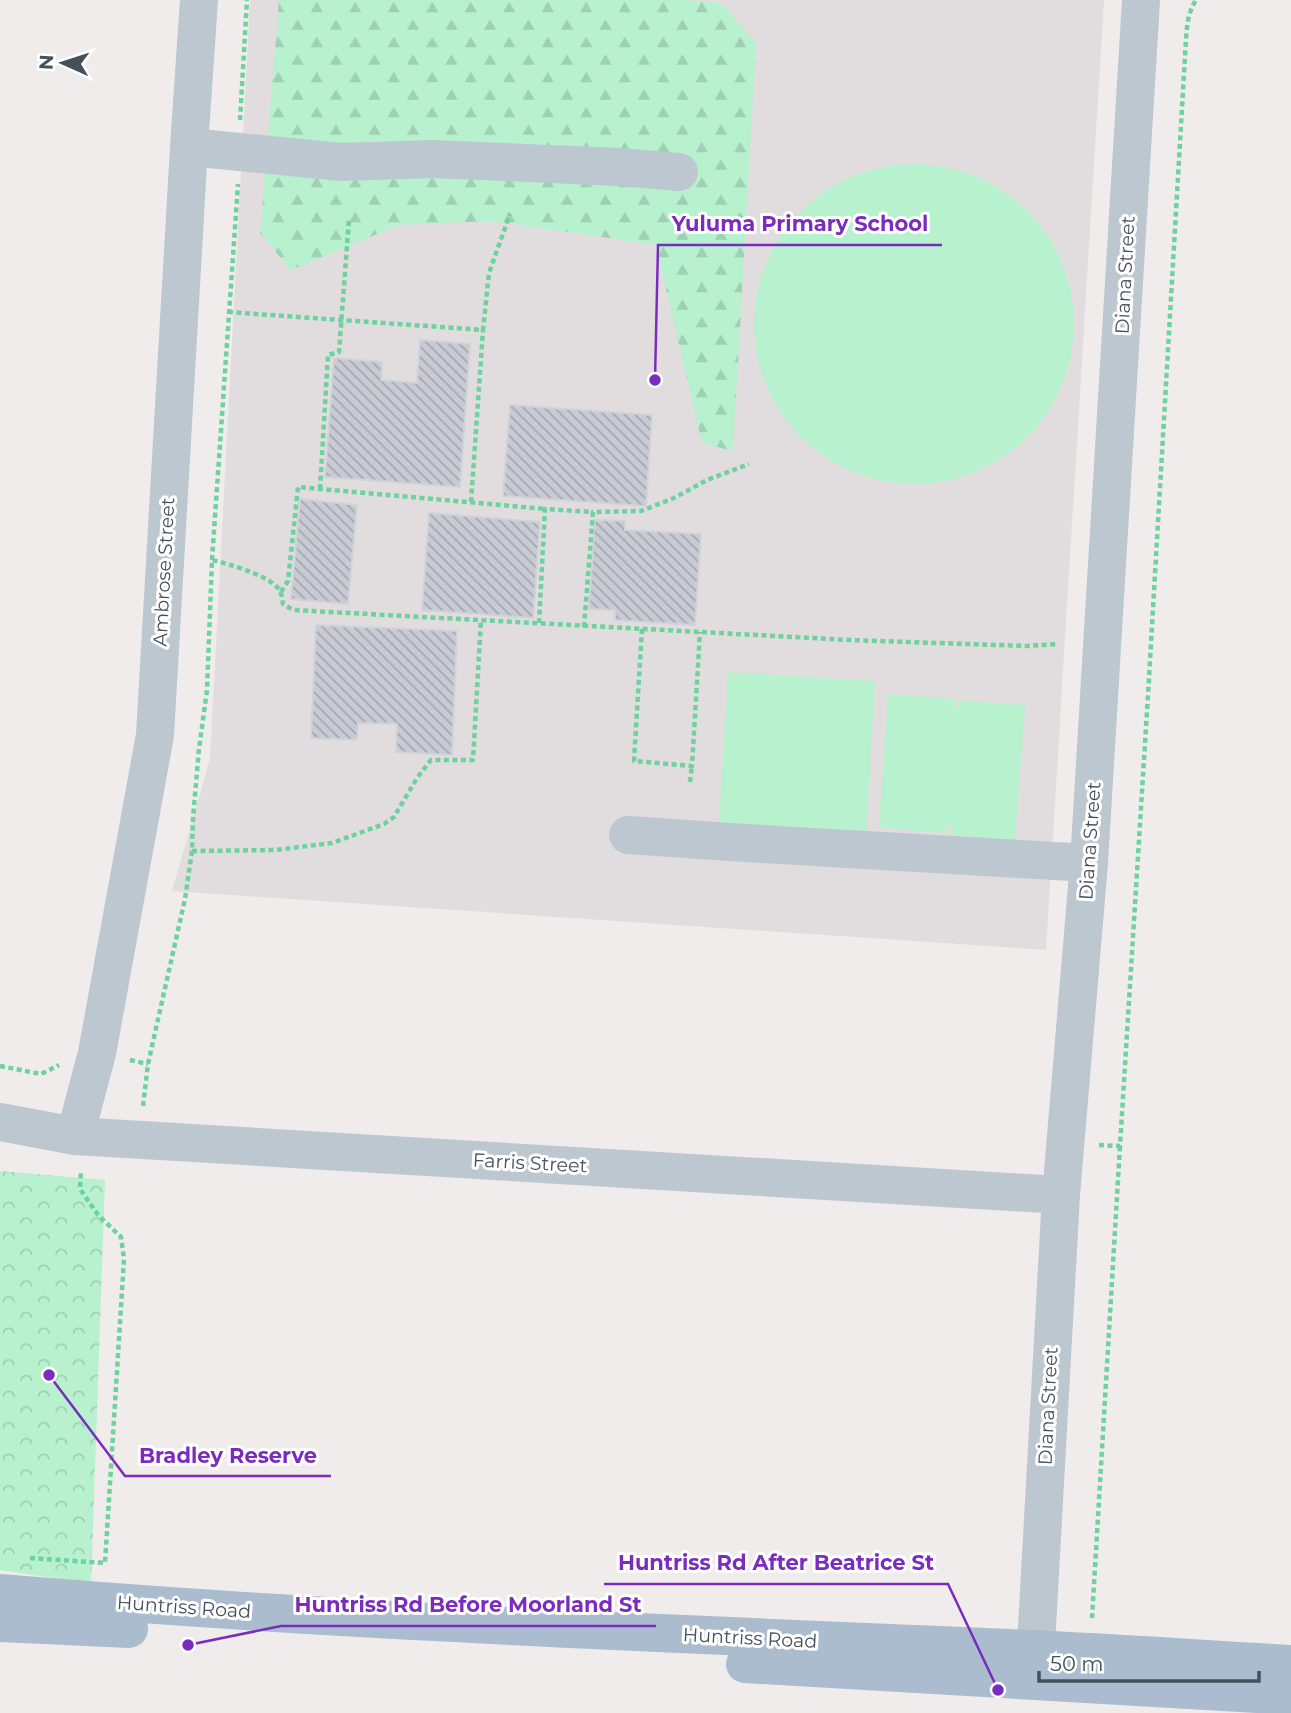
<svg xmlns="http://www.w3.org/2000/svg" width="1291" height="1713" font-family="Montserrat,sans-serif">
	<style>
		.education { fill: #e1ddde }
		.grass { fill: #b7f1ce }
		.forest { fill: url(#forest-firs) }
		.park { fill: url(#park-crowns) }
		.building { fill: url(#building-back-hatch); stroke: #d0d3d9; stroke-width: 2 }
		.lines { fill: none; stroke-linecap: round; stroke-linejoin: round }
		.path { stroke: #6dd1a0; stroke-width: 4.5; stroke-dasharray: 5 3.5; stroke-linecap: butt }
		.minor { stroke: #bcc7d0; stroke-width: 38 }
		.major { stroke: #aabcce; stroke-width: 38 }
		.labels { text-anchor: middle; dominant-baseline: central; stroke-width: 6; stroke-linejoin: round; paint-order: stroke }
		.street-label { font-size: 19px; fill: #44505b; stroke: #fff }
		.leader { fill: none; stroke: #7b2cbf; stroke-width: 2.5 }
		.callout-dot { fill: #7b2cbf; stroke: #fff; stroke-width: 2.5 }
		.callout-label { font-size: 21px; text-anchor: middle; font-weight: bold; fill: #7b2cbf; stroke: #fff; stroke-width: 6; stroke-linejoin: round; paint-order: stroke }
	</style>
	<defs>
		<pattern id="forest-firs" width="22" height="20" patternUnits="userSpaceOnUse" patternTransform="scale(1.75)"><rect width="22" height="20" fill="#b7f1ce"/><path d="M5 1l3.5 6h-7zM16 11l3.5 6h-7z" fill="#9fd0b3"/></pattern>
		<pattern id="park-crowns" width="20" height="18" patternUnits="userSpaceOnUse" patternTransform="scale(1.75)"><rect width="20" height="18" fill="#b7f1ce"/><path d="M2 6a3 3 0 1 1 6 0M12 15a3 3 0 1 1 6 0" fill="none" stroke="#9fd0b3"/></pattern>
		<pattern id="building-back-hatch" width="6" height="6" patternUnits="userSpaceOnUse" patternTransform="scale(1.75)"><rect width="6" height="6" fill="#c8cbd3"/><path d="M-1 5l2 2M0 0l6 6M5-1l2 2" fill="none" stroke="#a4a7ae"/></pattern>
	</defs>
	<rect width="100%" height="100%" fill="#f0ecec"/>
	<!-- education -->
	<path class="education" d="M250,0h854l-58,950 -874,-59 38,-132z"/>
	<!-- grass -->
	<path class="grass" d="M754 324a160 160 0 1 1 320 0a160 160 0 1 1-320 0Z
		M728,672l147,9 -9,151 -147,-9z
		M888,694l67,5v9h5l1,-8 64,5 -10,135 -63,-5v-9h-5l-1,7 -67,-5z"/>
	<!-- forest -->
	<path class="forest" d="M279,0h406l36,3 35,40 -23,408 -31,-8 -46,-198 -164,-24 -93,4 -108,45 -31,-37z"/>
	<!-- park -->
	<path class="park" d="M0,1171l105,9 -14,404 -91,-14z"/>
	<!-- building -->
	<path class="building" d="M420,340l50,4 -10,143 -135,-10 9,-119 48,4 -1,18 36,3z
		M510,405l142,10 -6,91 -143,-10z
		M300,499l57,6 -9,99 -57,-5z
		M429,513l111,9 -7,96 -111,-8z
		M595,520l30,1v9l76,4 -6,91 -80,-5v-10l-26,-1z
		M316,625l141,6 -5,124 -56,-3 1,-28 -39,-1 -1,17 -46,-2z"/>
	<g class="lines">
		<!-- path -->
		<path class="path" d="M240,120l7,-120
			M228,312l255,18 6,-57 21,-59
			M320,489l8,-134 11,-3 10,-133
			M471,502l12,-172
			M212,560l26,-376
			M281,592l7,-11 10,-94 247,22
			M539,623l6,-114 48,3
			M584,627l9,-115 48,-1 33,-13 33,-18 42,-16
			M642,629l-8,132 58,5 8,-134
			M690,782l2,-16
			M192,851l83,-1 57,-7 52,-19 10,-7 23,-39 14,-18h42l8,-140
			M130,1060l18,4
			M0,1066l41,8 18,-9
			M143,1106l5,-42 37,-165 7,-48 1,-33 6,-69 8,-59 5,-130c17,4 54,15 65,27 5,5 5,11 6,17l10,6 556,30 178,6 31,-2
			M1099,1145l21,1 28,-451 38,-656c1,-15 2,-26 10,-39
			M30,1558l75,5 19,-304 -3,-22 -23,-22 -18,-26 1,-19
			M1092,1618l28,-472"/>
		<!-- minor -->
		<path class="minor" d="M189,147l152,15 91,-3 187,8 60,5
			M628,835l118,8 343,20
			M0,1122l75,14 986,59
			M75,1136l22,-83 58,-318 34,-588 10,-147
			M1034,1681l27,-486 28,-332 52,-863"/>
		<!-- major -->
		<path class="major" d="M0,1593c343,29 687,41 1032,56 86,4 173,10 259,15
			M0,1623l129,6
			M745,1664l546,32"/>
	</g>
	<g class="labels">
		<!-- street labels -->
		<g class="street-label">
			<text transform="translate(1125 275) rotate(-87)">Diana Street</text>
			<text transform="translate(164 572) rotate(-87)">Ambrose Street</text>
			<text transform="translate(1090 841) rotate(-86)">Diana Street</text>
			<text transform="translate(530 1163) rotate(3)">Farris Street</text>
			<text transform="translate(1048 1406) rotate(-87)">Diana Street</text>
			<text transform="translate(184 1607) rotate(4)">Huntriss Road</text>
			<text transform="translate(750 1638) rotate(3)">Huntriss Road</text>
		</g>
	</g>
	<!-- callouts -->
	<path class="leader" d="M655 380L658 245H942M49 1375L125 1476H331M998 1690L948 1584H604M188 1645L281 1626H656"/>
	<g class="callout-dot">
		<circle cx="655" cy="380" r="7"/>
		<circle cx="49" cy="1375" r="7"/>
		<circle cx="998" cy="1690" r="7"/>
		<circle cx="188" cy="1645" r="7"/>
	</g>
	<g class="callout-label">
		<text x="800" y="231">Yuluma Primary School</text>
		<text x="228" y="1463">Bradley Reserve</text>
		<text x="776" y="1570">Huntriss Rd After Beatrice St</text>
		<text x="468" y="1612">Huntriss Rd Before Moorland St</text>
	</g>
	<!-- north arrow -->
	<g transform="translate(63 63) rotate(273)" stroke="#ffffff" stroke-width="5" paint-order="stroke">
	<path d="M0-5L12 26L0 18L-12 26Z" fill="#44505b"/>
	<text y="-10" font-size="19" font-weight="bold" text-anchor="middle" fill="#44505b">N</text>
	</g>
	<!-- scale -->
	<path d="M1039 1671v10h220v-10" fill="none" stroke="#44505b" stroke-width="3.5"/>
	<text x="1050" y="1671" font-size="21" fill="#44505b" stroke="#ffffff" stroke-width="5" paint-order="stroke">50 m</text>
</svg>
